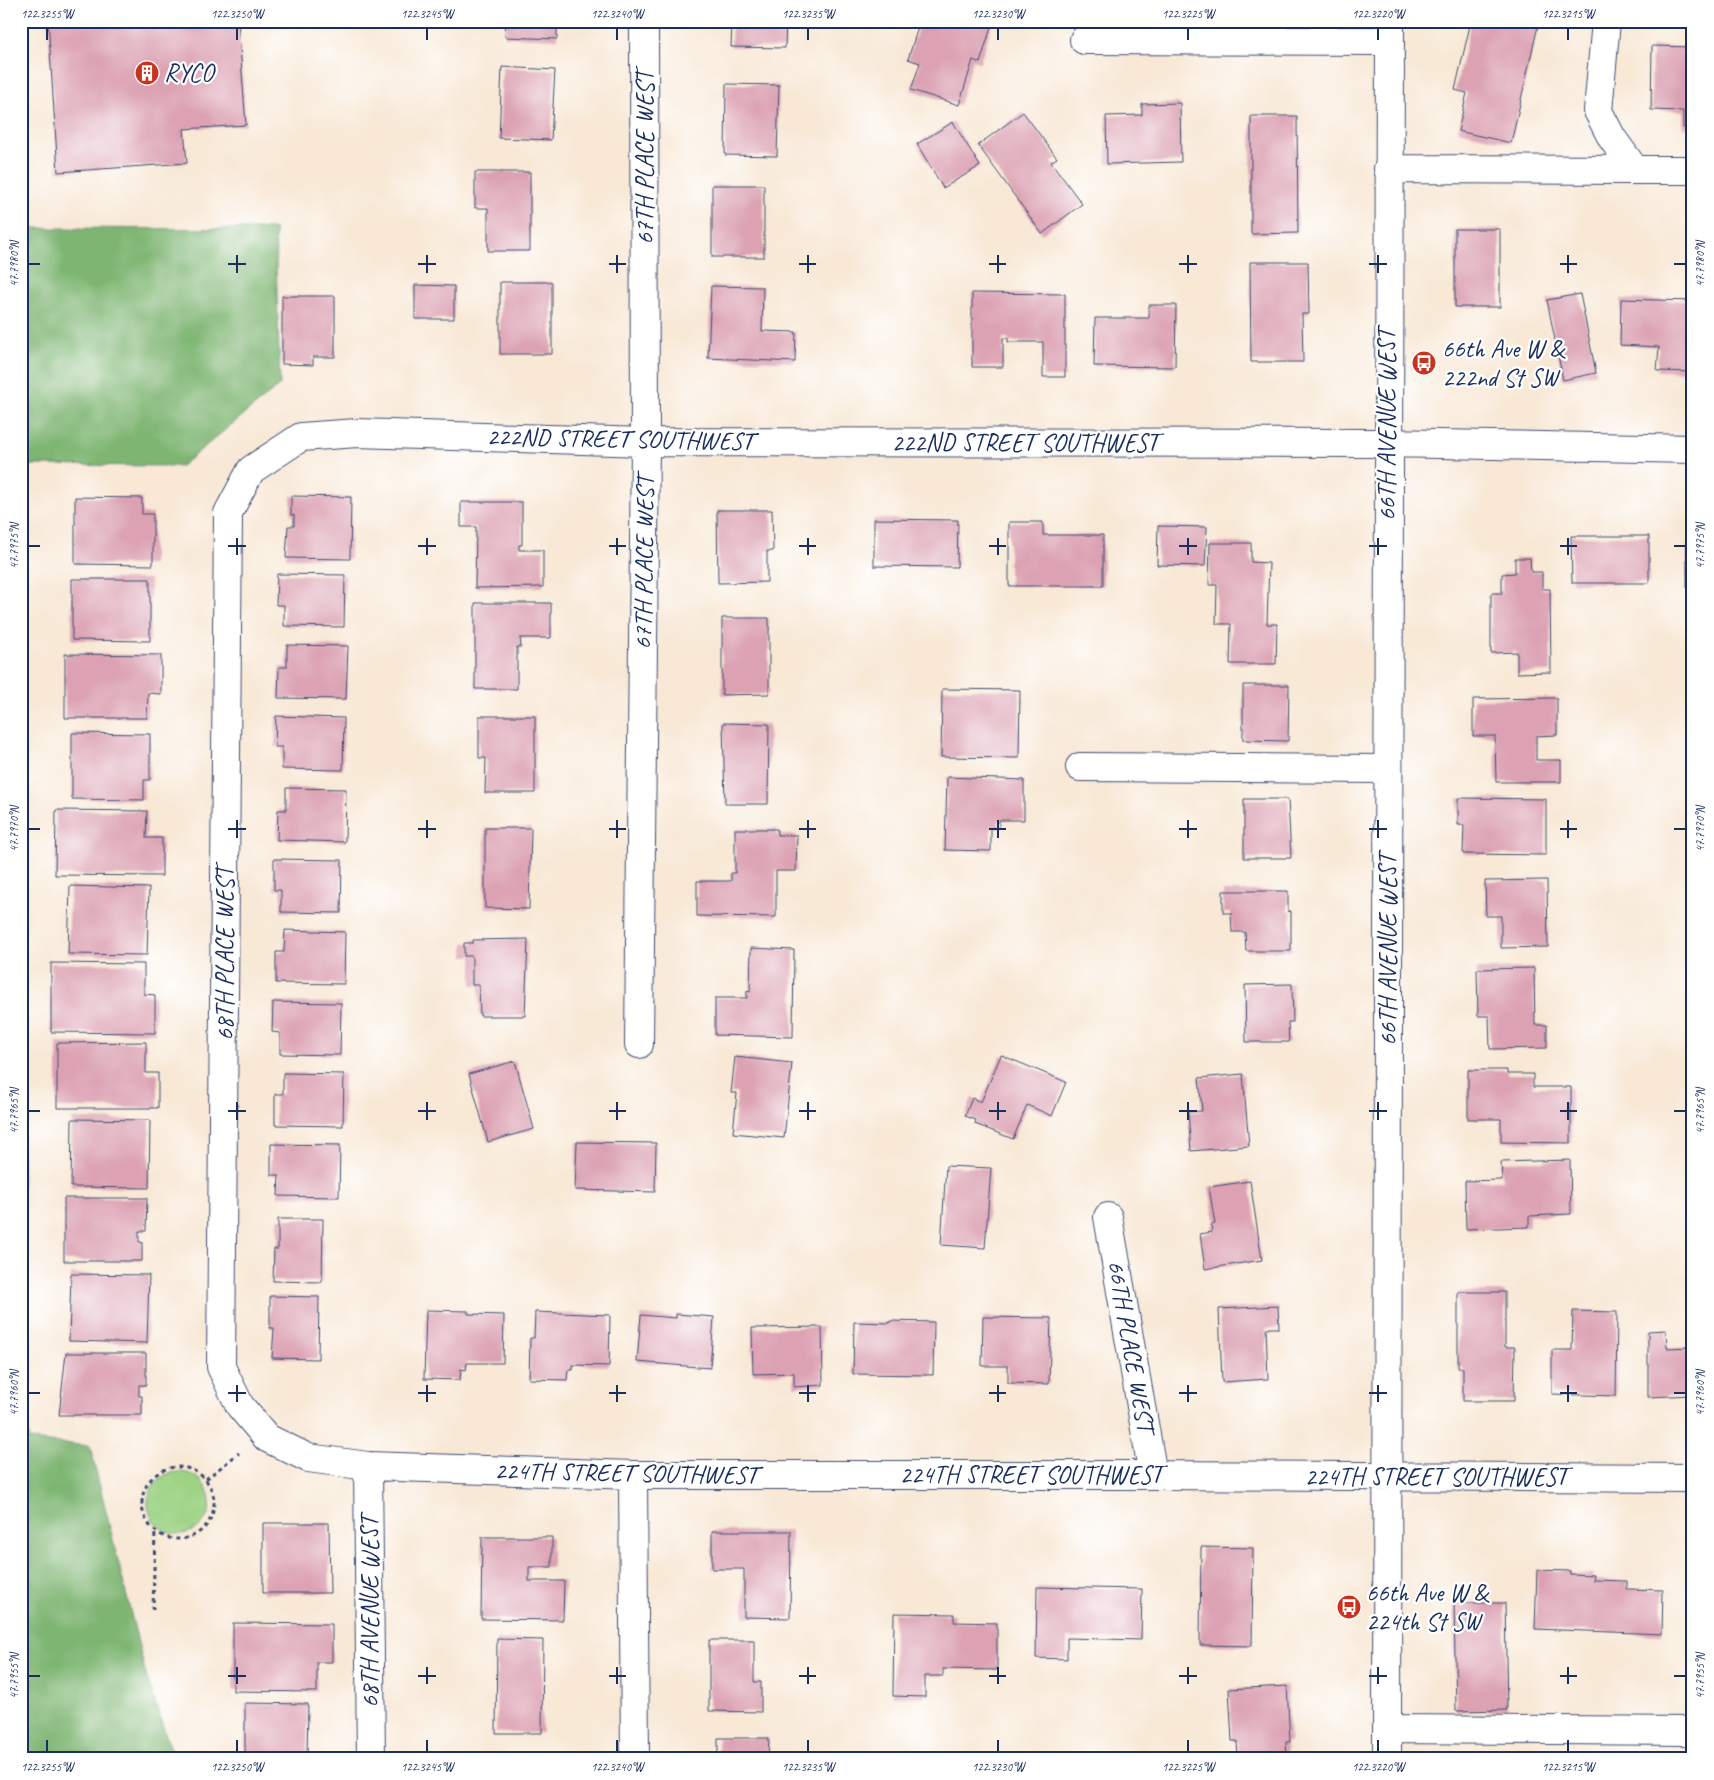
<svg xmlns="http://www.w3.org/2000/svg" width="1714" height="1780" font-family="Caveat,sans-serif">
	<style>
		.green { fill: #9dd384; stroke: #5c8171 }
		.forest { fill: #7eb572; stroke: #4c7268 }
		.building { fill: #dca2b3 }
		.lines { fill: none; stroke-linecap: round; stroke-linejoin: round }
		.minor-casing { stroke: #3c4b70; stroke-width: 30 }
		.path { stroke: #3c4b70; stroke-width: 3; stroke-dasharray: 4 4; stroke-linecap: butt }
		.minor { stroke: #fff; stroke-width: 28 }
		.ticks { fill: none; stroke: #1b2f5e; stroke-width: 2 }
		.labels { text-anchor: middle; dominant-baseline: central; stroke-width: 4.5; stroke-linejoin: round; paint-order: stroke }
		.poi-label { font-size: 25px; fill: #1b2f5e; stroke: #fff; text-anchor: start }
		.street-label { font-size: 25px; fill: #1b2f5e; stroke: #fff }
		.neatline { fill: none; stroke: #1b2f5e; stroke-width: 2 }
		.ticks-label { font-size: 12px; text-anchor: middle; fill: #1b2f5e }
	</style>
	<rect width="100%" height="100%" fill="#fff"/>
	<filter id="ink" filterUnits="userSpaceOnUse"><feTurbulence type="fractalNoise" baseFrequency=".02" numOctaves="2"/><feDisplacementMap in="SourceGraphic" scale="10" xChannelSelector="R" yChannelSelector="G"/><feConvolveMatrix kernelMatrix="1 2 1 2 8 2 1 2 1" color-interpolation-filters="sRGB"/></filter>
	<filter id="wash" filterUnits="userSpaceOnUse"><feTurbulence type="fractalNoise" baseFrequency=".0096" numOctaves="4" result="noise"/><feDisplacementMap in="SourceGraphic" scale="20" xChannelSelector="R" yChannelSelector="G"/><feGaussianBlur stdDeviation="1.12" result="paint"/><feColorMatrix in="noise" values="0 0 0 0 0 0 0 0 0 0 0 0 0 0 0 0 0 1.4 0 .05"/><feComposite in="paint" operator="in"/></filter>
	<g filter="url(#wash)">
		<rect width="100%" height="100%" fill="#f8e8d5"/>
		<!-- green -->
		<path class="green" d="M148 1503a31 31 0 1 1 62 0a31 31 0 1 1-62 0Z"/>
		<!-- forest -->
		<path class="forest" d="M21,228l254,1 5,156 -99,81 -160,-1z
			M21,1053l4,368 5,19 60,6 56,229 28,84h-153z"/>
		<g id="blocks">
			<!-- building -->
			<path class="building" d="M48,21h190l8,104 -62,4 3,34 -129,9z
				M506,21h51v18l-52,-2z
				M732,21h54l-1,27 -54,-1z
				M920,21h73l-13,42 -7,-3 -14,45 -48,-15 9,-27 -12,-4z
				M1471,21h68l-28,122 -53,-12 9,-38 -12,-3z
				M1652,46l41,1v81h-10v-17l-32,-1z
				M502,67l53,3 -4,70 -52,-2z
				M726,84l53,1 -2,71 -52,-1z
				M1180,103l1,59 -74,2 -1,-48 36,-1v-11z
				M1023,112l34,46 -6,4 31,42 -40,30 -64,-89z
				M1251,116h46l1,117 -47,1z
				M953,122l27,44 -37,22 -26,-44z
				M475,172h55v79h-42v-43h-13z
				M712,185h52v72h-52z
				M1455,229h45v78h-45z
				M1250,262h58l1,52h-7l1,48h-52z
				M500,282h52v72h-52z
				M415,285l39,1v33h-39z
				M711,286l52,1 -1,44 34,1 -1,30 -87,-4z
				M972,293l93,1v83h-22v-35h-35v-4h-5v29h-31z
				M1580,294l16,79 -33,7 -16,-80z
				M282,296h53v61h-22v8l-31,-1z
				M1621,299l72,2 -1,71 -35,-1 2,-24 -39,-2z
				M1149,305h27l-1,62 -81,-1 1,-48h54z
				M291,496l60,1 -1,62 -64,-1 2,-32h6v-11h-3z
				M75,497l67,1v16h11v51l-78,-1z
				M461,502h61v43h-3v5h24v37l-68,1 1,-61h-15z
				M717,510h55l1,41h-6v31l-49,1z
				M874,519l84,1 -1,47 -83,-1z
				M1009,522h34v13h60v51h-94z
				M1158,526l49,1 -2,39 -48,-1z
				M1571,536h78v47h-77z
				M1210,543h41v19l18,1 -2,61h10l-1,40h-46l1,-40h-15l1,-39h-8z
				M1687,544h6v44h-6z
				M1515,558h15l1,14h11v17h8l1,83 -34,1v-21l-26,1v-60h11v-19l13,-1z
				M277,574l68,1 -1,52 -60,-1v-21h-8z
				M72,579h78v62l-78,-1z
				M475,603h76v35h-31l1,9h-4v42h-42z
				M722,618h47v76l-47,1z
				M287,645l61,1 -2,53 -68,-1 1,-31h8z
				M65,654l96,1v39l-13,-1 -1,25h-82z
				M1243,685h46l-1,56 -45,-1z
				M942,689l78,1 -1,68 -78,-1z
				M1557,698v37l-21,1v24h25v22h-65l-1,-46h-22v-37z
				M276,716l68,2 -1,52 -61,-1v-22h-7z
				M479,716h56v77h-50l1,-35h-7z
				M723,723l46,1 -1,80h-43z
				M72,733l78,1v46h-6v20l-72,-1z
				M947,777l77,3v40h-25v8h-8v23l-46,-1z
				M286,788l60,1 -1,53 -68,-2 1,-30h8z
				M1458,798l88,1v56l-83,-1 1,-29h-6z
				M1244,799h44l3,59h-47z
				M56,810l91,1 -1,27h16v38l-107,-1z
				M485,828h46l-2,81 -44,-1z
				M735,829h42v6h20l-1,36h-20v46l-79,-1v-35h34v-8h4z
				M274,859l68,1 -1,53 -60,-1v-22h-7z
				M1547,880l1,67 -47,1v-32h-15l-1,-35z
				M70,886l79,2 -2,67 -79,-1z
				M1223,891h65v21l3,-1v40h-45l-1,-19h-13l-1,-19h-8z
				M285,930l60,2 -1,52 -68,-1v-31h8z
				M528,939l-3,77h-45l-1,-31h-7v-29h-8v-13h9v-3z
				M751,948l43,2 -1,87 -78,-2v-37h32v-7l3,1z
				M51,963l93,1v30l11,1v38l-104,-1z
				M1534,968l1,57h12v23l-57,1 -1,-33h-11l-1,-47z
				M1292,984l1,38h-5l1,20h-43l-1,-57z
				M273,1002l68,1 -1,52 -60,-1v-21l-8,-1z
				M146,1042v31h12v35h-101v-65z
				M1001,1055l65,27 -14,34 -25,-11 -14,34 -38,-15 1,-4 -11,-4 7,-18 9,4z
				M735,1057l57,6 -8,75 -51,-5 4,-40h-6z
				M515,1061l19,68 -46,13 -19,-68z
				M1468,1070h39v4h26v13h38v56l-70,-1v-23h-33z
				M283,1073l61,1 -1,52 -68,-1v-31h8z
				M1243,1074l6,72 -58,5 -3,-39 14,-1 -3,-33z
				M72,1119l78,1 -1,68 -78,-1z
				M577,1142l79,1 -1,49 -80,-2z
				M271,1144l69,1 -1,52 -61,-1 1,-21h-8z
				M1570,1160l1,54 -42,2v11l-63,2 -1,-48 37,-1 -1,-18z
				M946,1166l45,2 -6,80 -44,-3z
				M1250,1181l12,79 -57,9 -5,-35 12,-2 -1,-7 4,-1 -6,-37z
				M64,1198h83l-1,33h-7v11h3v19h-78z
				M278,1219h45l-1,63 -49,-1 1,-32h4z
				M71,1274l78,1 -2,68 -78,-2z
				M1458,1292h47v55h10l-1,54h-51v-33h-5z
				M270,1296l49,1 -1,62 -46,-1 2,-30h-4z
				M1278,1306l1,22h-13l2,51 -46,3 -3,-73z
				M426,1310l42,1v3l36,1 -1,48h-36l-1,7 -5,-1 -1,11 -36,-1z
				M1573,1311l44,1 -1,84 -64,-2v-44h20z
				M535,1312l75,3 -1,51 -36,-1v5h-5l-1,10 -38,-1 1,-41h4z
				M676,1314l38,3 -4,51 -73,-6 4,-47 35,3z
				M983,1317l68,1 -2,66 -41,-1v-17h-26z
				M890,1321l44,1 -1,53 -80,-1 1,-52 36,1z
				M822,1327l1,58 -29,2v-14l-41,1 -1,-46z
				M1666,1330l1,18 26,-1v48l-45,2v-66z
				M66,1353h80v32h-7v11h3v19h-83z
				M263,1523h66l1,70h-67z
				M712,1531h79l-1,87 -46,-1v-48h-32z
				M482,1537h70v30h-23v14h35l-1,39 -82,-1z
				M1201,1547l52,1 -1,98 -52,-1z
				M1537,1570l33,1v3l24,1 -1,5 34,1v8l36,1 -1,44 -127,-5z
				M1037,1587l105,2 -1,51 -74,-2v21l-31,-1z
				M1454,1603h51l2,107 -51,1z
				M894,1613l60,1v8l43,1v47l-54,-1v7h-18v21l-32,-1z
				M233,1623l99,1v38h-15v30l-84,-1z
				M497,1639l46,1 -1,93h-46z
				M709,1640h45v42h7v30l-52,-1z
				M1287,1686l3,56h-4l1,17h-49l-1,-18h-5l-3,-52z
				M245,1703l63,1 -1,55h-62z
				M718,1738h51l-1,21h-50z"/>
		</g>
	</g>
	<g filter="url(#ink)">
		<use href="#blocks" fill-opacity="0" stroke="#3c4b70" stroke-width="1"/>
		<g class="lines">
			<defs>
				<path id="minor" d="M1606,21l-8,90 14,27 23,32h58
					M1084,40l306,1
					M1388,169l247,1
					M1693,449l-307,-6 -741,-1 -288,-9 -56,4 -50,33 -23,43 -7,854 19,39 27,32 41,20 60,8 265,9h520l540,3
					M1080,767l307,2
					M639,1044l6,-602 -1,-421
					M1108,1217l45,258
					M368,1466l3,293
					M633,1475l2,284
					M1388,1729l305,2
					M1387,1759c5,-579 -3,-1159 3,-1738"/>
			</defs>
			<!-- minor casing -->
			<use href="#minor" class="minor-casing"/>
			<!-- path -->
			<path class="path" d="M142 1503a36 36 0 1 1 72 0a36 36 0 1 1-72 0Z
				M206,1479l33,-26
				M153,1610l2,-79"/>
			<!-- minor -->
			<use href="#minor" class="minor"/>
		</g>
	</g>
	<!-- ticks -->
	<path class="ticks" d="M47,28v12M237,28v12M427,28v12M617,28v12M808,28v12M998,28v12M1188,28v12M1378,28v12M1568,28v12M237,255v18M427,255v18M617,255v18M808,255v18M998,255v18M1188,255v18M1378,255v18M1568,255v18M28,264h12M228,264h18M418,264h18M609,264h17M799,264h17M989,264h17M1179,264h18M1369,264h18M1560,264h17M1674,264h12M237,538v17M427,538v17M617,538v17M808,538v17M998,538v17M1188,538v17M1378,538v17M1568,538v17M28,546h12M228,546h18M418,546h18M609,546h17M799,546h17M989,546h17M1179,546h18M1369,546h18M1560,546h17M1674,546h12M237,820v18M427,820v18M617,820v18M808,820v18M998,820v18M1188,820v18M1378,820v18M1568,820v18M28,829h12M228,829h18M418,829h18M609,829h17M799,829h17M989,829h17M1179,829h18M1369,829h18M1560,829h17M1674,829h12M237,1102v18M427,1102v18M617,1102v18M808,1102v18M998,1102v18M1188,1102v18M1378,1102v18M1568,1102v18M28,1111h12M228,1111h18M418,1111h18M609,1111h17M799,1111h17M989,1111h17M1179,1111h18M1369,1111h18M1560,1111h17M1674,1111h12M237,1385v17M427,1385v17M617,1385v17M808,1385v17M998,1385v17M1188,1385v17M1378,1385v17M1568,1385v17M28,1393h12M228,1393h18M418,1393h18M609,1393h17M799,1393h17M989,1393h17M1179,1393h18M1369,1393h18M1560,1393h17M1674,1393h12M237,1667v17M427,1667v17M617,1667v17M808,1667v17M998,1667v17M1188,1667v17M1378,1667v17M1568,1667v17M28,1676h12M228,1676h18M418,1676h18M609,1676h17M799,1676h17M989,1676h17M1179,1676h18M1369,1676h18M1560,1676h17M1674,1676h12M47,1740v12M237,1740v12M427,1740v12M617,1740v12M808,1740v12M998,1740v12M1188,1740v12M1378,1740v12M1568,1740v12"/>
	<!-- icons -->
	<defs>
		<symbol id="building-disc" viewBox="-11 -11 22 22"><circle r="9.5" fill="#c8321e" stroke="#fff"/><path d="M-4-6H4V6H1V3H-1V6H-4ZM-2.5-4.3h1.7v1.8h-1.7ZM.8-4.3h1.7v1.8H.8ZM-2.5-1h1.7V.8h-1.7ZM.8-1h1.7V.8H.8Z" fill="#fff"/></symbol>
		<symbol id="bus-disc" viewBox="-11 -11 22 22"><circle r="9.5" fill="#c8321e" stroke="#fff"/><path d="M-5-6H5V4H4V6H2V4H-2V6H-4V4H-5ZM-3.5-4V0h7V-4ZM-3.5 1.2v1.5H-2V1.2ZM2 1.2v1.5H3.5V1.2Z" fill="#fff"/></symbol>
	</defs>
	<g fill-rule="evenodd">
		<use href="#building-disc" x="133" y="59" width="28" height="28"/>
		<use href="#bus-disc" x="1410" y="349" width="28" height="28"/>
		<use href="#bus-disc" x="1335" y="1593" width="28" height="28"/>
	</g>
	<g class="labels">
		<!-- poi labels -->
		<g class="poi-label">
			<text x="164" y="73">RYCO</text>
			<text x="1442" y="349">66th Ave W &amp;<tspan x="1442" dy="29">222nd St SW</tspan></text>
			<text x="1366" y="1593">66th Ave W &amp;<tspan x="1366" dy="29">224th St SW</tspan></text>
		</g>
		<!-- street labels -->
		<g class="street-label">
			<text transform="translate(645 158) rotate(-90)">67TH PLACE WEST</text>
			<text transform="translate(1387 425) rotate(-90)">66TH AVENUE WEST</text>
			<text transform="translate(620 439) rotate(1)">222ND STREET SOUTHWEST</text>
			<text x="1025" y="443">222ND STREET SOUTHWEST</text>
			<text transform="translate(644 563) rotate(-89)">67TH PLACE WEST</text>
			<text transform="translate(1388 950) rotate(-90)">66TH AVENUE WEST</text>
			<text transform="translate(225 954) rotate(-90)">68TH PLACE WEST</text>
			<text transform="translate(1131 1346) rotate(80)">66TH PLACE WEST</text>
			<text transform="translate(626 1473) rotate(1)">224TH STREET SOUTHWEST</text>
			<text x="1031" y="1475">224TH STREET SOUTHWEST</text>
			<text x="1436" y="1477">224TH STREET SOUTHWEST</text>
			<text transform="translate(370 1612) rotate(-90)">68TH AVENUE WEST</text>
		</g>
	</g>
	<!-- margin -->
	<rect width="1714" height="1780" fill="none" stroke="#fff" stroke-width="55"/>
	<rect x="28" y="28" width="1658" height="1724" class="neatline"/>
	<g class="ticks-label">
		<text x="47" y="18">122.3255°W</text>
		<text x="237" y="18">122.3250°W</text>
		<text x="427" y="18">122.3245°W</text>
		<text x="617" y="18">122.3240°W</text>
		<text x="808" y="18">122.3235°W</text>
		<text x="998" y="18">122.3230°W</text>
		<text x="1188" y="18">122.3225°W</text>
		<text x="1378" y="18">122.3220°W</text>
		<text x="1568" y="18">122.3215°W</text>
		<text transform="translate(14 264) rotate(-90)" y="4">47.7980°N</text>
		<text transform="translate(1700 264) rotate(-90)" y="4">47.7980°N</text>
		<text transform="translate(14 546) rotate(-90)" y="4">47.7975°N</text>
		<text transform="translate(1700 546) rotate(-90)" y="4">47.7975°N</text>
		<text transform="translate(14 829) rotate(-90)" y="4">47.7970°N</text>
		<text transform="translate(1700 829) rotate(-90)" y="4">47.7970°N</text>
		<text transform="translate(14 1111) rotate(-90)" y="4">47.7965°N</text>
		<text transform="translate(1700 1111) rotate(-90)" y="4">47.7965°N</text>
		<text transform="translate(14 1393) rotate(-90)" y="4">47.7960°N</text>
		<text transform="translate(1700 1393) rotate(-90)" y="4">47.7960°N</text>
		<text transform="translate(14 1676) rotate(-90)" y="4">47.7955°N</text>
		<text transform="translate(1700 1676) rotate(-90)" y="4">47.7955°N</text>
		<text x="47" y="1771">122.3255°W</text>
		<text x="237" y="1771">122.3250°W</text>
		<text x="427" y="1771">122.3245°W</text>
		<text x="617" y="1771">122.3240°W</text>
		<text x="808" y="1771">122.3235°W</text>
		<text x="998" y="1771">122.3230°W</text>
		<text x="1188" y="1771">122.3225°W</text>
		<text x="1378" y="1771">122.3220°W</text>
		<text x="1568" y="1771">122.3215°W</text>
	</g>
</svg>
